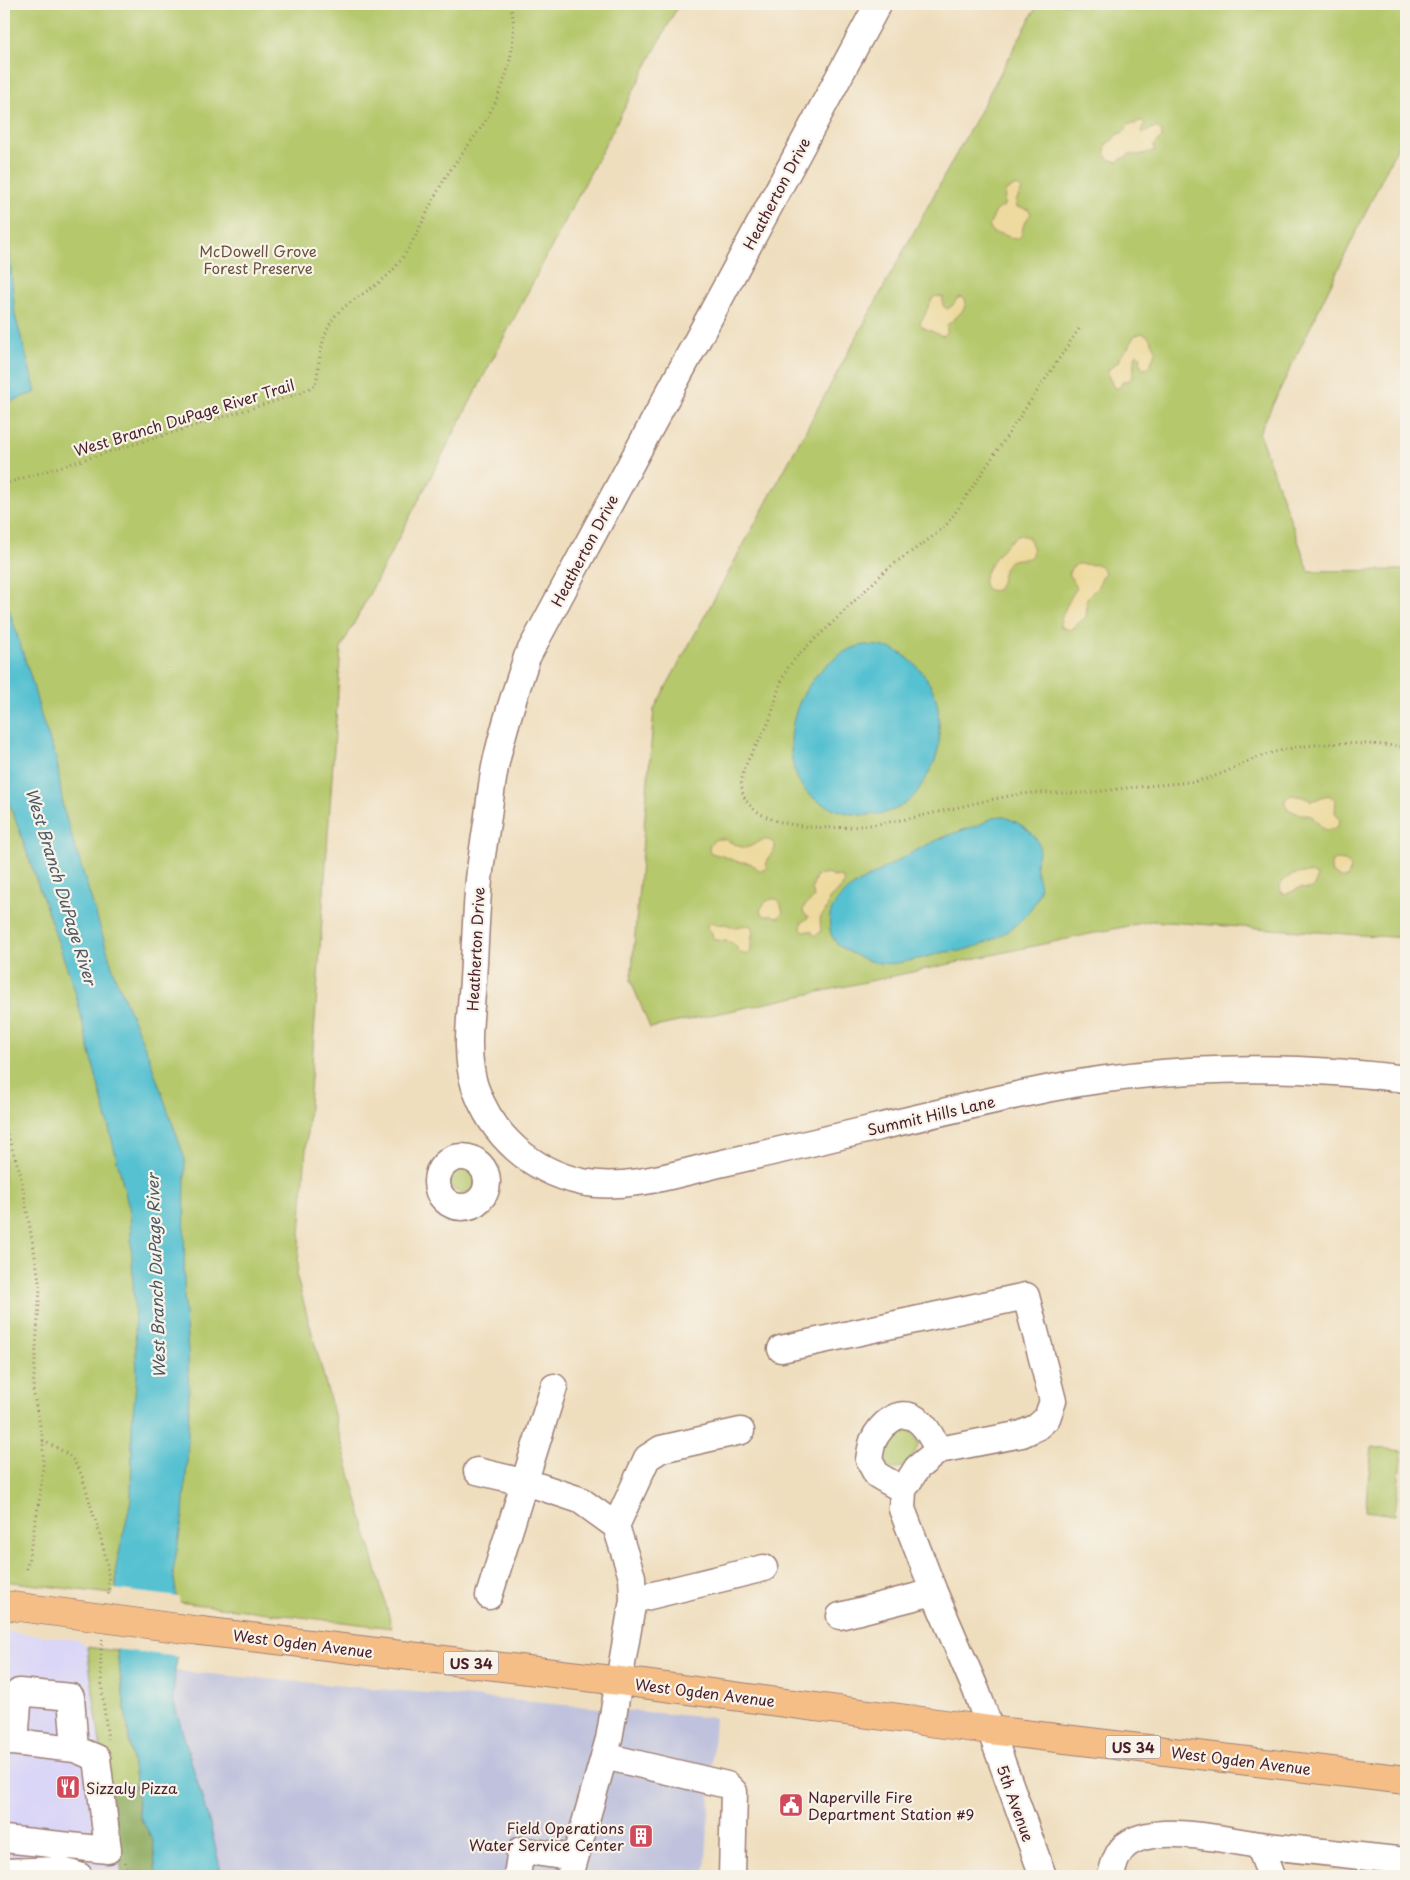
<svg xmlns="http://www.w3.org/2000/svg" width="1410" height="1880" font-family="'Playpen Sans',sans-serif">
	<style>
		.built { fill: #dad6f7 }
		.industrial { fill: #c0c2dd }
		.green { fill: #b5c86c; stroke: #80744c }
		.forest { fill: #90ac60; stroke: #6d6646 }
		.sand { fill: #eeda9e; stroke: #9c7c64 }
		.water { fill: #56c1d1; stroke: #50707e }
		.pier { fill: #efdebe }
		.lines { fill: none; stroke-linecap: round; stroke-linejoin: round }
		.minor-casing { stroke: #9c7e74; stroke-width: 29 }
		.major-casing { stroke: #9c7e74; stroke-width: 30 }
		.path { stroke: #9c7e74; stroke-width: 3; stroke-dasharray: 1 4; stroke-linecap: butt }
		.minor { stroke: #fff; stroke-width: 26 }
		.major { stroke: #f6be87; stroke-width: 28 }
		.major-bridge-casing { stroke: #9c7e74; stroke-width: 30; stroke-linecap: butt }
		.major-bridge { stroke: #f6be87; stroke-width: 28 }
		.labels { text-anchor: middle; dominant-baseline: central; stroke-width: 4.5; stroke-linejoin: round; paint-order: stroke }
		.shield { fill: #f7f3e8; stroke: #7e5f64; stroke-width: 1 }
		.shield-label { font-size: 14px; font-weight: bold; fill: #4a1f2b }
		.street-label { font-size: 15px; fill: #4a1f2b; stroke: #f7f3e8 }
		.park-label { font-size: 15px; fill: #6a523e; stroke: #f7f3e8 }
		.poi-label { font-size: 15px; fill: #4a1f2b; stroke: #f7f3e8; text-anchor: start }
		.water-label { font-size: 16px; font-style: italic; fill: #4e5865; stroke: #f7f3e8 }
	</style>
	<rect width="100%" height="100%" fill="#f7f3e8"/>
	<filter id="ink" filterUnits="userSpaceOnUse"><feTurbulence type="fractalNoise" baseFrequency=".02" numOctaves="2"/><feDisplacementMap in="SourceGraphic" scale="10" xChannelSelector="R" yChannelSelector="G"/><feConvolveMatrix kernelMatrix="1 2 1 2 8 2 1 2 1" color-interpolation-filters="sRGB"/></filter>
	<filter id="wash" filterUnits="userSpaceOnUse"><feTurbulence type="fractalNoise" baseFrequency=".0096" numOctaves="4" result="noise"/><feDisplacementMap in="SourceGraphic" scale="20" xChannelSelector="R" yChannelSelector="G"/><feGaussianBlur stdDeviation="1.12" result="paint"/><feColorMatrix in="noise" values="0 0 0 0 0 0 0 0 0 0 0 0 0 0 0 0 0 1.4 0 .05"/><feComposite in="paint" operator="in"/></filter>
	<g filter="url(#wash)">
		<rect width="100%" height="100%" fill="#efdebe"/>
		<!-- built -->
		<path class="built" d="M4,1631l74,9 9,7 13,97 18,93 2,34 -116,-17z"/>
		<!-- industrial -->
		<path class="industrial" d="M175,1671l540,47 -10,158h-483l-12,-51 -37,-125z"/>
		<!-- green -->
		<path class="green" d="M4,4h675l-338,644 -44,630 95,350 -388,-47z
			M1038,4h368v125l-147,304 50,138 97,-1v368l-255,-17 -501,107 -19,-47 23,-272z
			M450 1180a13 13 0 1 1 26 0a13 13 0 1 1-26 0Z
			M899,1428c12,1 16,7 19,18 -9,18 -18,31 -37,17l-2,-14z
			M1372,1447l30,4 -7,64 -30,-4z
			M87,1647l30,4 19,135 -6,-1 -19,8 -11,-49z"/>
		<!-- forest -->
		<path class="forest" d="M122,1785l14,1 4,31 13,23 3,36h-34l-11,-83z"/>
		<!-- sand -->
		<path class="sand" d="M1139,121h4l2,3 -4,8 2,2 10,-6h5l3,2 1,8 -8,7v6l-15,4 -9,-1 -13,8 -8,-3 -4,-6 1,-9 7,-4 3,-5 8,-3 5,-8h6z
			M1014,186l5,1 3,3 -6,11 1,6 12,3 2,4c-2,3 -6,7 -7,10 -3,8 0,14 -10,15l-12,-5 -9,-1 -4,-7 7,-15 8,-5 1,-14z
			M935,296l8,1v9l4,3 4,-2 7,-9 4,-1 4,4c-1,11 -11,17 -19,24v7l-4,4 -19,-8 -4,-4c1,-6 5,-6 6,-12 3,-7 3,-10 9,-16z
			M1142,333l6,3 8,13 -6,17 -5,3 -3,-1 -2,-6 1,-6 -4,-2c-7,10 2,28 -14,27l-4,7h-5l-6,-13v-5l10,-8 2,-6 8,-8 6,-12z
			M1020,535c3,1 8,1 10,5 2,2 1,4 2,7 4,19 -16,7 -24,16 -6,6 -5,18 -10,26l-5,2c-4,-1 -8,-2 -9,-7 -4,-11 25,-47 36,-49z
			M1077,564l23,1 5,7 -8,16 -10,10c-2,6 1,12 -1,18 -2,5 -9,6 -12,12l-5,2 -9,-4c-1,-7 12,-32 17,-38l-8,-14 2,-6z
			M1291,795l12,2 9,4c9,-2 16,-11 24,0l-1,12 5,7 -2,6c-14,10 -17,-1 -26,-10 -11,-2 -19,-2 -27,-10v-7z
			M717,839h6l21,9c12,-1 19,-15 31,-4v5l-8,11 -1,9 -6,2 -10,-8 -15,-2 -12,-5 -12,-3c-5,-6 1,-12 6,-14z
			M1336,860l9,1 5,4 1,4 -4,9h-7l-9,-7v-8z
			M827,873l6,4 9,-1 2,7 -2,4 -13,12 -2,10 -7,9 1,14 -6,4 -4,-5h-7l-3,-3v-5l8,-6 -6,-4c0,-11 7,-9 11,-16l-2,-9 4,-12z
			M1303,873h8l6,3 -2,11 -8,2 -7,-1 -14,6 -5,-2 -1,-6c4,-9 14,-12 23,-13z
			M772,899h5l3,3 3,10 -4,6 -8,-3 -6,1 -5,-3c0,-6 6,-13 12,-14z
			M713,922l4,3 8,-1 10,3 12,-2 4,1 2,5 -2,10v10l-5,4 -8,-4c-3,-12 -15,-9 -25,-12l-1,-6 -5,-6 2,-3z"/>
		<!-- water -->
		<path class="water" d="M4,194l11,121 21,77 -32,12z
			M4,594l27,84 11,41 15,42 6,47 53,171 33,78 36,102 -1,143 4,49 1,52 -2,59 -4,53 -10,57 9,60 -7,39 -2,29 37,125 12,51h-66l-3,-36 -13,-23 -23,-166 -1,-84 15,-67 1,-78 5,-47 -7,-163 -56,-224 -70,-201z
			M865,645c9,1 18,1 27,4 21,8 39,31 45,53 2,7 1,15 2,22 0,10 1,20 -2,30 -2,9 -7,16 -11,24 -4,5 -7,11 -10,16 -26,30 -75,25 -104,3 -28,-21 -25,-74 -9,-102 13,-23 35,-46 62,-50z
			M1001,816c14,4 33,14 38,29 2,6 -2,12 -3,18 -2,11 6,19 3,29 -9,31 -46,51 -75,58 -6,2 -12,1 -19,2 -16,4 -31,9 -48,11 -20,3 -36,-4 -53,-14 -7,-4 -14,-13 -14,-21 -2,-11 1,-19 8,-28 11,-13 26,-20 40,-28 30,-18 62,-36 95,-45 11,-3 17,-10 28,-11z"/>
		<!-- pier -->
		<path class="pier" d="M113,1589l66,8 5,35 -4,25 -66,-8z"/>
	</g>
	<g filter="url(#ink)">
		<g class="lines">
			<defs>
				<path id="minor" d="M878,4l-351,653c-12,36 -24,72 -32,110 -3,16 -5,33 -7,49 -3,21 -7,43 -9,64 -3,33 -4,67 -6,100 -2,34 -9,73 2,107 17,49 56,84 107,95 45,9 97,-9 141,-19 100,-22 199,-47 299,-69 127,-28 256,-31 384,-15
					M437 1182a25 25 0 1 1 50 0a25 25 0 1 1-50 0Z
					M781,1349l245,-53 27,105 -6,17 -10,9 -15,7 -83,16 -22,18 -14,22 -1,19 32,83 42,98 67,186
					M477,1471l58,14 45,15 36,26
					M903,1490l-26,-15 -8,-15c1,-6 2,-13 4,-19 7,-15 25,-34 43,-22 11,7 16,20 23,31
					M616,1526l31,-68 14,-9 80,-18
					M489,1596l65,-209
					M633,1600l131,-32
					M840,1616l94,-24
					M4,1741l71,8 -4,-52 -52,-5 -4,50
					M604,1756l123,29 7,7 -2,84
					M4,1839l104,11 -11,-92 -22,-9
					M1259,1845l147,16
					M4,1872l55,-2 20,6
					M517,1876l4,-26 54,8
					M570,1876l39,-137 24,-139 -1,-23 -16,-51
					M1111,1876c2,-9 5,-21 12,-28 27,-27 102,-8 136,-3l12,31"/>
				<path id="major" d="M4,1605l68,9
					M201,1631l419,50 370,49 416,50"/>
			</defs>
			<!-- minor casing -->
			<use href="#minor" class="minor-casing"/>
			<!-- major casing -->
			<use href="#major" class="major-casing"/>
			<!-- path -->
			<path class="path" d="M1079,329l-130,193c-19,20 -45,32 -66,51 -19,19 -39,38 -58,57 -13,12 -27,23 -37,38 -12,18 -12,39 -21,58 -8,17 -22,34 -25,52 -6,37 42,47 69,49 69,5 137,-20 204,-32 22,-4 44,-1 67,-2 19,-1 38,-5 57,-6 21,-3 42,-3 62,-7 21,-4 38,-16 58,-23 47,-17 98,-15 147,-10
				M4,484l294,-90 18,-9c3,-21 4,-44 15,-63 11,-20 46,-33 63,-53 20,-24 30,-53 45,-80 11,-21 27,-40 41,-60 18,-27 31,-59 33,-92 1,-11 1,-23 -4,-33
				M4,1125l16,47 17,95 3,22 -7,101 10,51v26l-3,29 -14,77
				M43,1441c11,6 26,11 32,22 8,11 11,27 15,40 9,31 22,62 18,95
				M102,1639c-4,33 2,67 6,100
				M125,1862l3,14"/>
			<!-- minor -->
			<use href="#minor" class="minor"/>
			<!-- major -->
			<use href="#major" class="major"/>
			<defs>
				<path id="major-bridge" d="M72,1614l129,17"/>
			</defs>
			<!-- major-bridge casing -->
			<use href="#major-bridge" class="major-bridge-casing"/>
			<!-- major-bridge -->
			<use href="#major-bridge" class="major-bridge"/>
		</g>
	</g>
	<!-- icons -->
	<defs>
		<symbol id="restaurant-square" viewBox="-11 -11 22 22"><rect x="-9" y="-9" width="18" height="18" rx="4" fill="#d1495b" stroke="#f7f3e8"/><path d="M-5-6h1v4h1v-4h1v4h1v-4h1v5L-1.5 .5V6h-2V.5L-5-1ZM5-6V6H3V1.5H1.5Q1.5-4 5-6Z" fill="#fff"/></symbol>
		<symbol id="civic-square" viewBox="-11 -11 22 22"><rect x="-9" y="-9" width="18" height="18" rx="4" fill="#d1495b" stroke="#f7f3e8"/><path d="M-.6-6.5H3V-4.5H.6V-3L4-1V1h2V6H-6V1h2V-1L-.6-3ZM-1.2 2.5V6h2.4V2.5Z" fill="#fff"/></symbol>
		<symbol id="building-square" viewBox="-11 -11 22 22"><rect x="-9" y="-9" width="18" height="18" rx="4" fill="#d1495b" stroke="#f7f3e8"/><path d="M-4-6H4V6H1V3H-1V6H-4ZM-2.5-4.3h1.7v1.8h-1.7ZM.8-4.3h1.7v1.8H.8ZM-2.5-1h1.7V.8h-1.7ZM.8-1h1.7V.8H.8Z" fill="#fff"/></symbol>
	</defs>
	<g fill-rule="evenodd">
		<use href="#restaurant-square" x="54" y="1773" width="28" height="28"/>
		<use href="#civic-square" x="777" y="1791" width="28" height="28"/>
		<use href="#building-square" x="627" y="1822" width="28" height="28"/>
	</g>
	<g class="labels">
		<!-- shield labels -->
		<g class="shield">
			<rect x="443.5" y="1651.5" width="55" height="23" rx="4"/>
			<rect x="1105.5" y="1735.5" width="55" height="23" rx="4"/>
		</g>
		<g class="shield-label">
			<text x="471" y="1663">US 34</text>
			<text x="1133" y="1747">US 34</text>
		</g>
		<!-- street labels -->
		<g class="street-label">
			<text transform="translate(776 193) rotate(-62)">Heatherton Drive</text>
			<text transform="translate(184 417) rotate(-17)">West Branch DuPage River Trail</text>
			<text transform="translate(584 550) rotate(-62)">Heatherton Drive</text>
			<text transform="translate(475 949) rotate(-87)">Heatherton Drive</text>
			<text transform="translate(931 1115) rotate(-13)">Summit Hills Lane</text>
			<text transform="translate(303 1643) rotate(7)">West Ogden Avenue</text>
			<text transform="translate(705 1692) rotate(7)">West Ogden Avenue</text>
			<text transform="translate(1241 1760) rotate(7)">West Ogden Avenue</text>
			<text transform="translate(1016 1803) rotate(70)">5th Avenue</text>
		</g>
		<!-- park labels -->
		<g class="park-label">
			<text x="258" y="250">McDowell Grove<tspan x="258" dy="17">Forest Preserve</tspan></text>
		</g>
		<!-- poi labels -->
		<g class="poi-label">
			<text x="86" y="1787">Sizzaly Pizza</text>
			<text x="808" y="1796">Naperville Fire<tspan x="808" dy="17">Department Station #9</tspan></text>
			<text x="624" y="1827" text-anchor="end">Field Operations<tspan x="624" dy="17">Water Service Center</tspan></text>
		</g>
		<!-- water labels -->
		<g class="water-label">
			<text transform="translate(62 886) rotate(73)">West Branch DuPage River</text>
			<text transform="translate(155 1276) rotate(-92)">West Branch DuPage River</text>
		</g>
	</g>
	<!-- margin -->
	<rect width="1410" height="1880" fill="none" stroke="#f7f3e8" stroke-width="20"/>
</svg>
